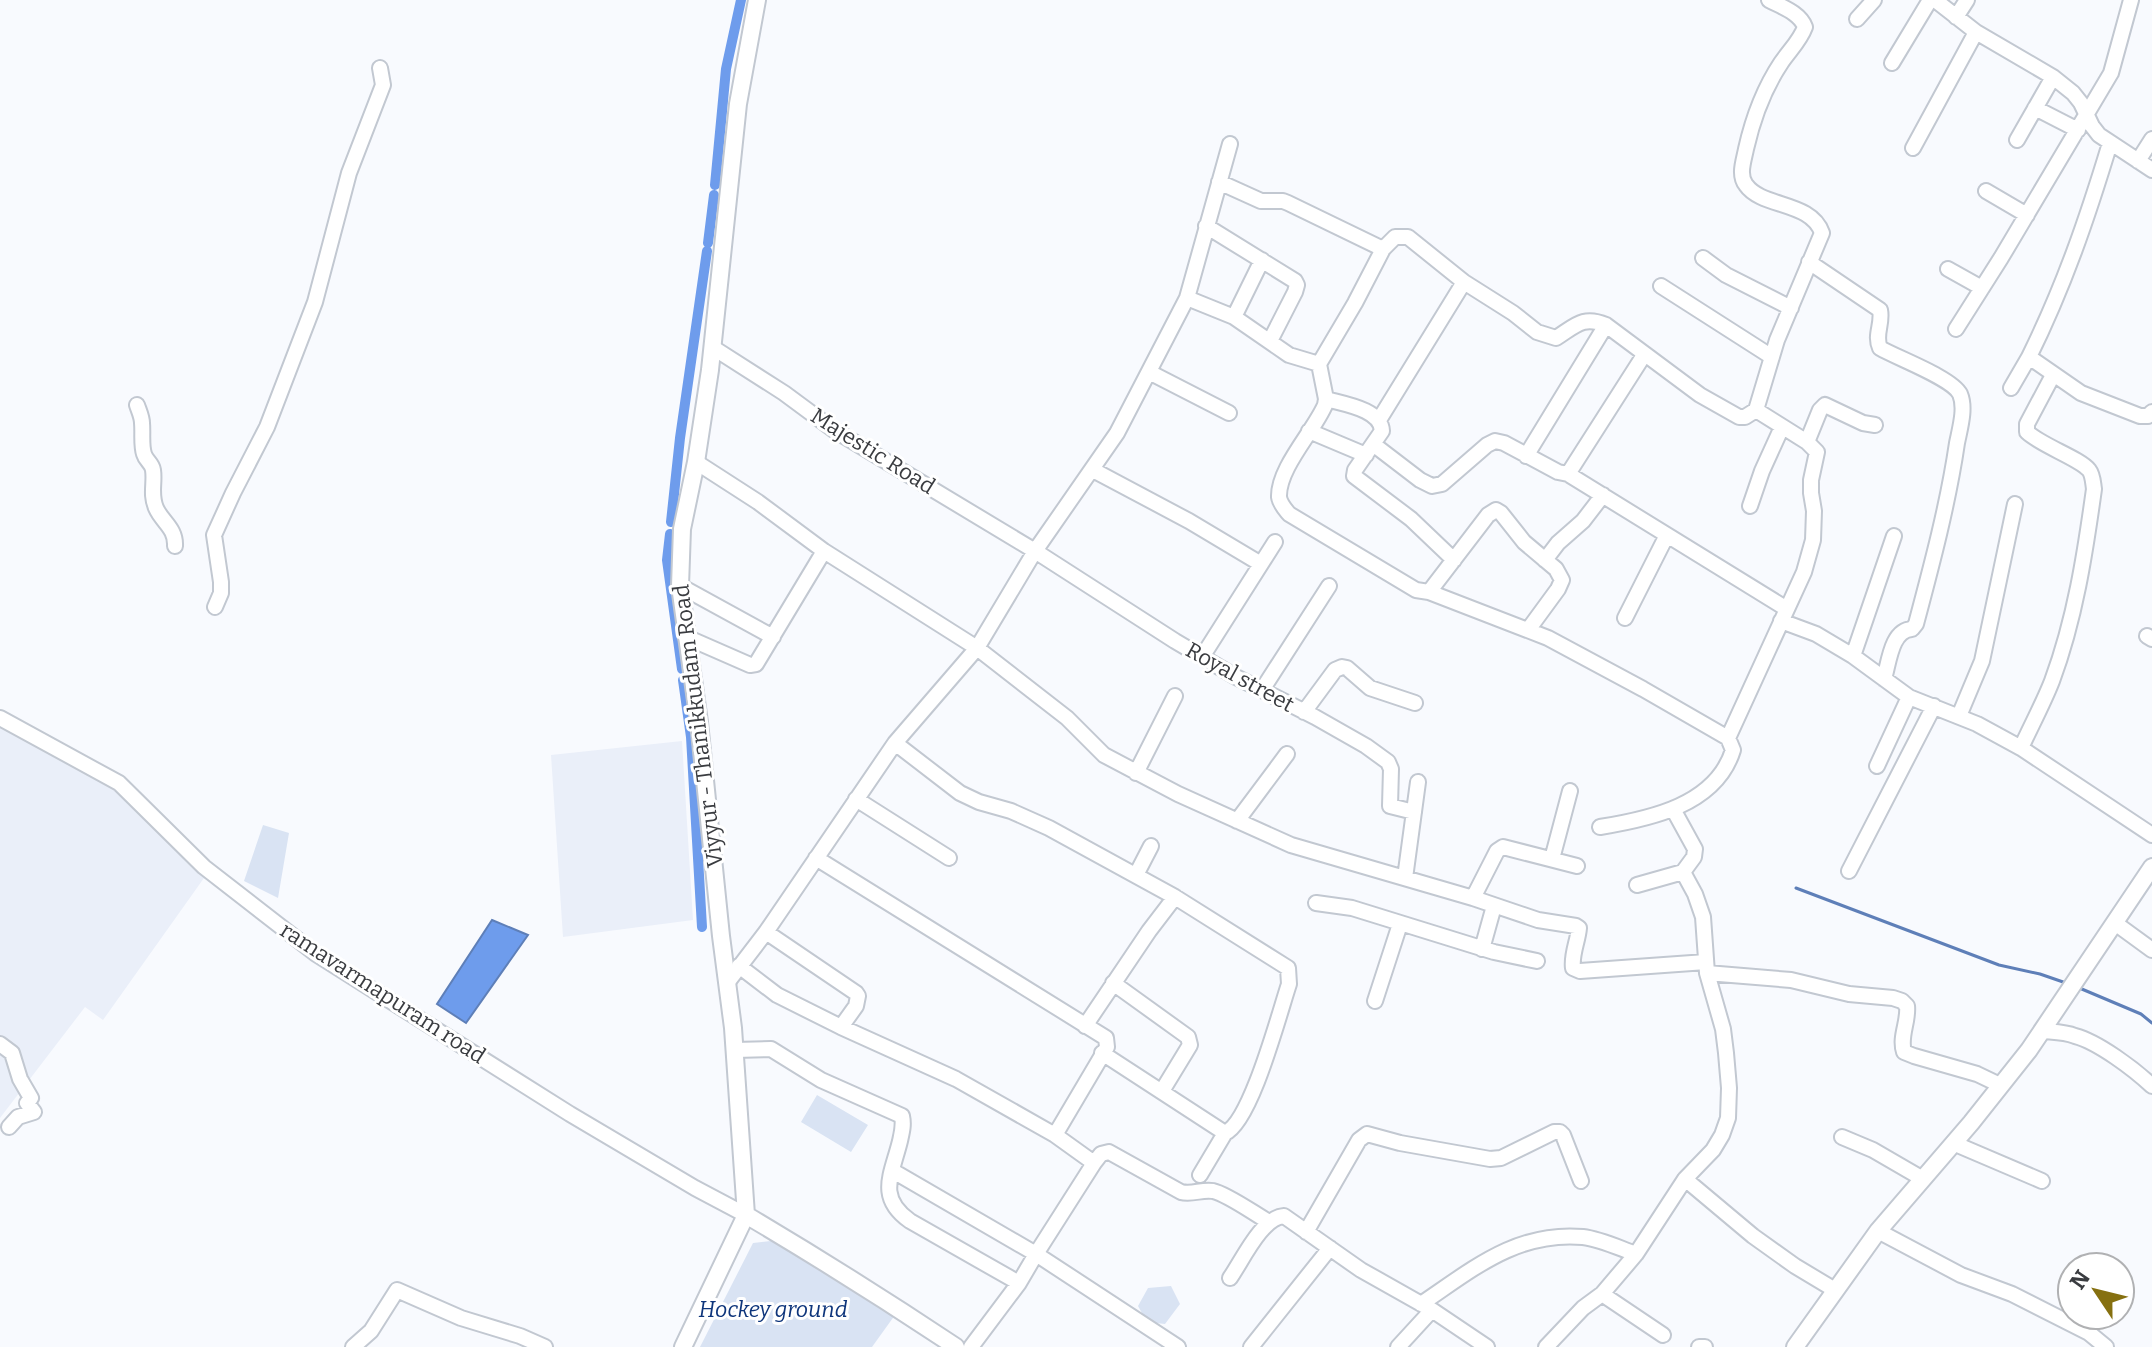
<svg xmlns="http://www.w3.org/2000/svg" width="2152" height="1347" font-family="Bitter,serif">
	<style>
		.built { fill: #eaeff9 }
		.green { fill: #d9e3f3 }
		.water { fill: #6e9cec; stroke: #5e7fb8; stroke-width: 2 }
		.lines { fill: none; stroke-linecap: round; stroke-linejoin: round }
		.stream { stroke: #5e7fb8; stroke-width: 3 }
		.canal { stroke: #6e9cec; stroke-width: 10 }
		.minor-casing { stroke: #c2c8d1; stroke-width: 18 }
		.major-casing { stroke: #c2c8d1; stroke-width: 20 }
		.minor { stroke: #fff; stroke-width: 14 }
		.major { stroke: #fff; stroke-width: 16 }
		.labels { text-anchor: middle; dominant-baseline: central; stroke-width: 6; stroke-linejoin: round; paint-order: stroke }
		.street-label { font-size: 22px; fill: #3a3c40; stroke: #fff }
		.park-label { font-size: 22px; font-style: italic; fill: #0e357b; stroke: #fff }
	</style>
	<rect width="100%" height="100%" fill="#f8fafe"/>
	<!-- built -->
	<path class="built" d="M0,721l121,70 83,87 -101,142 -18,-13 -85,111z
		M682,741l11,179 -130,17 -12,-182z"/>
	<!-- green -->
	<path class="green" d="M263,825l26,8 -11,65 -34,-17z
		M817,1095l51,30 -17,27 -50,-30z
		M779,1240l116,75 -23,32h-172l53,-104z
		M1171,1286l9,18 -15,20 -18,-2 -9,-16 10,-18z"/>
	<!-- water -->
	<path class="water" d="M492,920l36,15 -62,88 -29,-19z"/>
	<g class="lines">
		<!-- stream -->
		<path class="stream" d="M1796,888l203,77 41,9 26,9
			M2077,987l64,27 11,9"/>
		<!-- canal -->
		<path class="canal" d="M715,185l11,-116 15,-69
			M708,243l6,-48
			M671,522l9,-84 27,-187
			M670,534l-3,26 15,109
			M683,680l8,57 11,190"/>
		<defs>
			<path id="minor" d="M1935,0l41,32 77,45 20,16 8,10 11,23 7,9 53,35
				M1956,17l11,-17
				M1857,19l17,-19
				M1892,63l38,-63
				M2035,108l43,22
				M2017,140l36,-63
				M2110,143c-23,76 -46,143 -81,214l52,36 59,23h8l4,-4
				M1913,148l63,-116
				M2138,161l14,-22
				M1219,182l42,19h22l5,2 95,46
				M1986,191l41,24
				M1206,226l89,55 2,4 -2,7 -25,49
				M1703,258l23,17 65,33
				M1809,262l71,48c3,14 -6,25 0,38 17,10 72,30 80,46 6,14 0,34 -3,49 -9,61 -25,121 -41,181l-4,5c-21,1 -23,34 -28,50
				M1948,269l34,19
				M1661,286l111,71
				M1187,298l47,19 55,38 30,9 36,-61 28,-54 12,-12h13l56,45 49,31 24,19 19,6c19,-12 27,-23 50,-13l94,70 39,22h6l11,-7 21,-70 45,-107c-11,-32 -60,-25 -76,-48 -8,-10 -2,-25 0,-36 7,-31 17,-59 35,-86 8,-12 19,-22 24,-36 -5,-14 -23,-20 -36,-27
				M1234,317l28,-57
				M1956,329l45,-71 110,-185 20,-73
				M712,347l72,46 50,37 201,121 140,90 61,36 79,40 51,29 22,16 3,7 -1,37 24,6
				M1319,364l7,35 -1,6c-11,26 -47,63 -46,92 1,7 6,12 10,17l127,76 13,2 119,46 95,51 85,49
				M1149,372l80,41
				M2011,388l18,-31
				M1326,399c17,5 55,10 56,32l-27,39 -1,6 57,43 43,41
				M137,405c2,6 5,12 5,18 1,10 -1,22 2,31 2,7 8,9 9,16 2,13 -3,24 3,38 6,14 20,20 19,38
				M1379,420l85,-138
				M1309,431l57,24
				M1807,442l13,-32 5,-5 38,18 12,2
				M1373,444l47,36 12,6 10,-2 45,-39 8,-4 9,2 54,29 10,2 76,-119
				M1526,456l80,-131
				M696,462l62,40 66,49 153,97 90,70 37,37 74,39 113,51 182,53 24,-47 6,-4 74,19
				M1093,470l96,51 72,43
				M1568,474l219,135
				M1750,506l12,-35 20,-44
				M1545,560l13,-17 25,-22 20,-26
				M680,586l93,51
				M1429,592l59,-77 8,-5 5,3 23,29 32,27 6,11 -4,9 -30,41
				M215,607l6,-14v-11l-7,-47 19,-42 34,-66 48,-125 34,-129 34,-88 -3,-17
				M1625,618l42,-83
				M1781,621l35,13 37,22 56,41 68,27 44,24 131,87
				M2147,636l5,3
				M686,637l64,28 6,-1 68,-113
				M1853,656l41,-120
				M1202,657l73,-115
				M1262,690l67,-104
				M1304,712l31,-42 7,-3 5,1 23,20 45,15
				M1959,716l23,-55 33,-157
				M0,718l119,65 85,84 112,87 254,160 125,74 51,27
				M895,743l65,50 19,9 32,9 38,17 126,69 113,71 1,16c-10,30 -38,138 -64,149l-25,42
				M2021,748c10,-22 22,-44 31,-67 23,-62 33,-127 42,-192 -1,-6 -1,-14 -5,-19 -10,-12 -47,-24 -62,-38v-8l26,-49
				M1877,766l32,-69
				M1136,773l39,-77
				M856,799l93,59
				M1673,809l22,40 -1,8 -11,15
				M1237,821l50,-67
				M1600,827c50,-8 116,-22 133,-77l-5,-12 76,-166 9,-32 1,-29 -3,-18v-13l6,-28 -10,-10 -51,-32
				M1552,859l18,-68
				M1849,871l85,-165
				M1136,875l15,-29
				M1405,878l13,-96
				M1473,898l65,22 38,6 3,2c-1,13 -8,27 -6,40l7,3 126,-9
				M1316,903l36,5 142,44 43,9
				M2115,923l37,27
				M766,932l90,61 2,3 -2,10 -15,21
				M1482,949l12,-43
				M739,966l38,29 64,32 115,52 99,56 52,-88 -1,-9 -290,-180
				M1707,973l84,7 58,14 44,4 9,3 5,5c2,15 -8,31 -3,46l10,4 63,18 23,11
				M727,983l39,-51 129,-189 82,-95 58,-97 82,-118 70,-135 43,-154
				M1113,983l75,54 2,8 -28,46
				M1375,1001l25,-77
				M1085,1026l64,-95 26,-34
				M2043,1031c10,1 22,1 32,5 23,6 59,33 77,50
				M0,1044l12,9 8,26 11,19 -4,5 7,9 -16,5 -9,10
				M735,1050l36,-1 50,31 81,36c2,9 0,16 -2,25 -8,33 -24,56 10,80l109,62
				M1102,1053l123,80
				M1055,1135l39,28 -58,91 142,93
				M1842,1137l31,13 50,29
				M1953,1143l89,38
				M1094,1163l7,-9 8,-2 72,40c11,3 21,-3 32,-1 14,3 42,23 56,31
				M893,1171l143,83 -17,29 -48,64
				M1685,1179l68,57 42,30 40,24
				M1878,1231l83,44 51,19 77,39 17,14
				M1306,1232l53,-92 8,-6 33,9 90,16 11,-1 53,-26h6l3,3 18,46
				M1230,1278c12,-17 32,-61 54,-62l77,54 71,40 55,37
				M1602,1294l61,41
				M1421,1304c52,-35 96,-73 162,-67 17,2 36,11 53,17
				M353,1347l18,-16 26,-41 64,28 59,18 25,11
				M1251,1347l79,-99
				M1398,1347l34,-37
				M1546,1347l37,-39 19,-14 34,-40 49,-75 28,-29 9,-15 6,-17 1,-30 -3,-35 -3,-24 -16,-56 -4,-56 -8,-23 -12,-22 -46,13
				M1699,1347h6"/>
			<path id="major" d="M746,1215c71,42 141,86 210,132
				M683,1347l63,-132 -13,-187 -12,-92 -22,-214 -19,-136 2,-57 14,-67 14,-92 28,-266 19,-104
				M1795,1347l83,-116 93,-108 58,-73 123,-183"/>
		</defs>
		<!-- minor casing -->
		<use href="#minor" class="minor-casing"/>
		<!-- major casing -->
		<use href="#major" class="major-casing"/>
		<!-- minor -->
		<use href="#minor" class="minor"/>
		<!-- major -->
		<use href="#major" class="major"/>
	</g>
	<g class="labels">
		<!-- street labels -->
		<g class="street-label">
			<text transform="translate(873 451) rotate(32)">Majestic Road</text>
			<text transform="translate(1240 677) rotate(29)">Royal street</text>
			<text transform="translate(698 726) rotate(-97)">Viyyur - Thanikkudam Road</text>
			<text transform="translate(383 993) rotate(33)">ramavarmapuram road</text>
		</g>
		<!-- park labels -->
		<g class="park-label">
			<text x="773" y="1309">Hockey ground</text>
		</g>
	</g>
	<!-- north arrow -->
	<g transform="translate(2096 1291) rotate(305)"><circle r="38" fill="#ffffff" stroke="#b0b1b3" stroke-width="2"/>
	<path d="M0-6L14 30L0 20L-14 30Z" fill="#867010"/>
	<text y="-12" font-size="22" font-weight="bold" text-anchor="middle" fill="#3a3c40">N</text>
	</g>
</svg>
